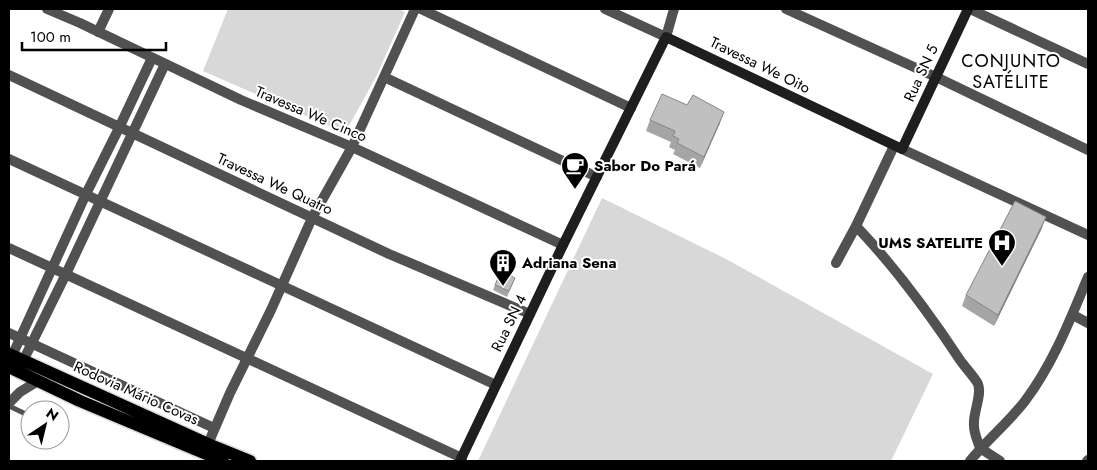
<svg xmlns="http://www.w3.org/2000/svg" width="1097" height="470" font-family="Jost,sans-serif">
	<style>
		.green { fill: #d8d8d8 }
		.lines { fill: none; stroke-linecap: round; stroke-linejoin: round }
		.primary-casing { stroke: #dbdbdb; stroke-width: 15 }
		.service { stroke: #515151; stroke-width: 5 }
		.minor { stroke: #515151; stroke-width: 10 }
		.secondary { stroke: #1e1e1e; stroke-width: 10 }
		.primary { stroke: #000; stroke-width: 12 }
		.wall { fill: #a5a5a5 }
		.shaded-wall { fill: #868686 }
		.building { fill: #c0c0c0; stroke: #868686 }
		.labels { text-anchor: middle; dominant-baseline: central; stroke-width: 4; stroke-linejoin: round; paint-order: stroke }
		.street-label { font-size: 15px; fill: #000; stroke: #fff }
		.poi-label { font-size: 15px; font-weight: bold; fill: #000; stroke: #fff; text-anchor: start }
		.quarter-label { font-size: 18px; letter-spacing: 1px; fill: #000; stroke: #fff }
	</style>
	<rect width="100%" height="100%" fill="#fff"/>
	<!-- green -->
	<path class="green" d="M228,9h171l6,3 -29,65 -31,56 -142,-62z
		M602,198l124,61 207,115 -42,87h-413z"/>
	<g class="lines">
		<defs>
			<path id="primary" d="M9,354l199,90 42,17
				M9,367l71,34 143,60"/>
		</defs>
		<!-- primary casing -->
		<use href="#primary" class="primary-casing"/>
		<!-- service -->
		<path class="service" d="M9,406l21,10"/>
		<!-- minor -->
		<path class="minor" d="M47,9l33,14 161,77 111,47 211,98
			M421,9l210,99
			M605,9l61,28 8,-28
			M786,9l150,68 152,73
			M970,9l118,55
			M98,32l11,-23
			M9,75l380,179 141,60
			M384,77l213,100
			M902,149l186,86
			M9,159l487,226
			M856,226c39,41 73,87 104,134 4,6 16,19 18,24 4,10 -4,27 -4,38 -1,10 3,17 6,26
			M9,248l453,210
			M836,263l20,-37 38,-80
			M1073,315l15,8
			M9,333l205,95
			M12,356l74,-162 33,-66 33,-70
			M23,361l43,-87 99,-210
			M9,403l11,-11 18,-11
			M208,444l22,-51 41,-83 41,-92 40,-71 63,-138
			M980,448l20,13
			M970,461c17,-21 38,-38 55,-60 28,-37 45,-81 63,-124
			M1087,461l1,-1"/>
		<!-- secondary -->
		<path class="secondary" d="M460,461l103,-216 103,-208 236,112 66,-140"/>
		<!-- primary -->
		<use href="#primary" class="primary"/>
	</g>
	<!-- wall -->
	<path class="wall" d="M650,120l70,3 -20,45 -27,-14 2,-4 -6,-3 2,-5 -25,-11z
		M1042,228l-48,98 -32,-20 4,-11z
		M515,278l-8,19 -14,-7 2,-5z"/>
	<!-- shaded-wall -->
	<path class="shaded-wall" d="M724,112l-4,11 -20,45 4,-11z
		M1046,217l-4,11 -48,98 4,-11z"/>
	<!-- building -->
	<path class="building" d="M662,94l25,11 6,-10 31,17 -20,45 -27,-14 2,-4 -6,-3 2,-5 -25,-11z
		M1015,201l31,16 -48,98 -32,-20z
		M501,271l14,7 -6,13 -14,-6z"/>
	<!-- icons -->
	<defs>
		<symbol id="cafe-pin" viewBox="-11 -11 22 30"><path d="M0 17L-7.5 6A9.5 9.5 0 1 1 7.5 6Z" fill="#000" stroke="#fff"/><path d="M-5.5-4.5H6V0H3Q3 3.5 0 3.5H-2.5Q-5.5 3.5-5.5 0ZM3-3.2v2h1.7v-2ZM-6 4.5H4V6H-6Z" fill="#fff"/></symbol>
		<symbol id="hospital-pin" viewBox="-11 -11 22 30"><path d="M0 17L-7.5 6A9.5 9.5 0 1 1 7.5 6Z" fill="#000" stroke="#fff"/><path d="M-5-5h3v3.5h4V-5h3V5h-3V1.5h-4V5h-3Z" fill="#fff"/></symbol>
		<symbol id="building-pin" viewBox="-11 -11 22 30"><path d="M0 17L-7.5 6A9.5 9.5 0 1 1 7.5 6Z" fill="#000" stroke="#fff"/><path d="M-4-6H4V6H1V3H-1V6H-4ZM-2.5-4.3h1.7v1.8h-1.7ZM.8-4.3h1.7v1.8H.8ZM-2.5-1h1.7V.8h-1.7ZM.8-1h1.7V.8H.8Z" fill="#fff"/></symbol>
	</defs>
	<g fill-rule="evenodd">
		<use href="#cafe-pin" x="559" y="150" width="32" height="43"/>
		<use href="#hospital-pin" x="986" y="227" width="32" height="43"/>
		<use href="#building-pin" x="487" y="247" width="32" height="43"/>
	</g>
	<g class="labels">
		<!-- street labels -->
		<g class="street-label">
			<text transform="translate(760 65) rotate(26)">Travessa We Oito</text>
			<text transform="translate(921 73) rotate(-65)">Rua SN 5</text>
			<text transform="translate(311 114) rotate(23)">Travessa We Cinco</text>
			<text transform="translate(275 184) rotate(25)">Travessa We Quatro</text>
			<text transform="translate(509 323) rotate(-64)">Rua SN 4</text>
			<text transform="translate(136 393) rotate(24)">Rodovia Mário Covas</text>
		</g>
		<!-- poi labels -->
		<g class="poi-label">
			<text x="594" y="166">Sabor Do Pará</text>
			<text x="983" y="243" text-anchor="end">UMS SATELITE</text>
			<text x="522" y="263">Adriana Sena</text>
		</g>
		<!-- quarter labels -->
		<g class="quarter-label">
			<text x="1011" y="61">CONJUNTO<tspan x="1011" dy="21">SATÉLITE</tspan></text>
		</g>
	</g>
	<!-- border -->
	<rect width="1097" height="470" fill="none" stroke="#000000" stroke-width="20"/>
	<!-- north arrow -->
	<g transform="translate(45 425) rotate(35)"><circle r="24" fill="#ffffff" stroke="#999999"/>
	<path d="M0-4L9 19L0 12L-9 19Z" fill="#000000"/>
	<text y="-8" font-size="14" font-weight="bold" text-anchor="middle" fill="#000000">N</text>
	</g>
	<!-- scale -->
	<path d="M22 42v8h144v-8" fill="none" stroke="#000000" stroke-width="2.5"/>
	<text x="30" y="42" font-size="15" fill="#000000" stroke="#ffffff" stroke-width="4" paint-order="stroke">100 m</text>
</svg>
